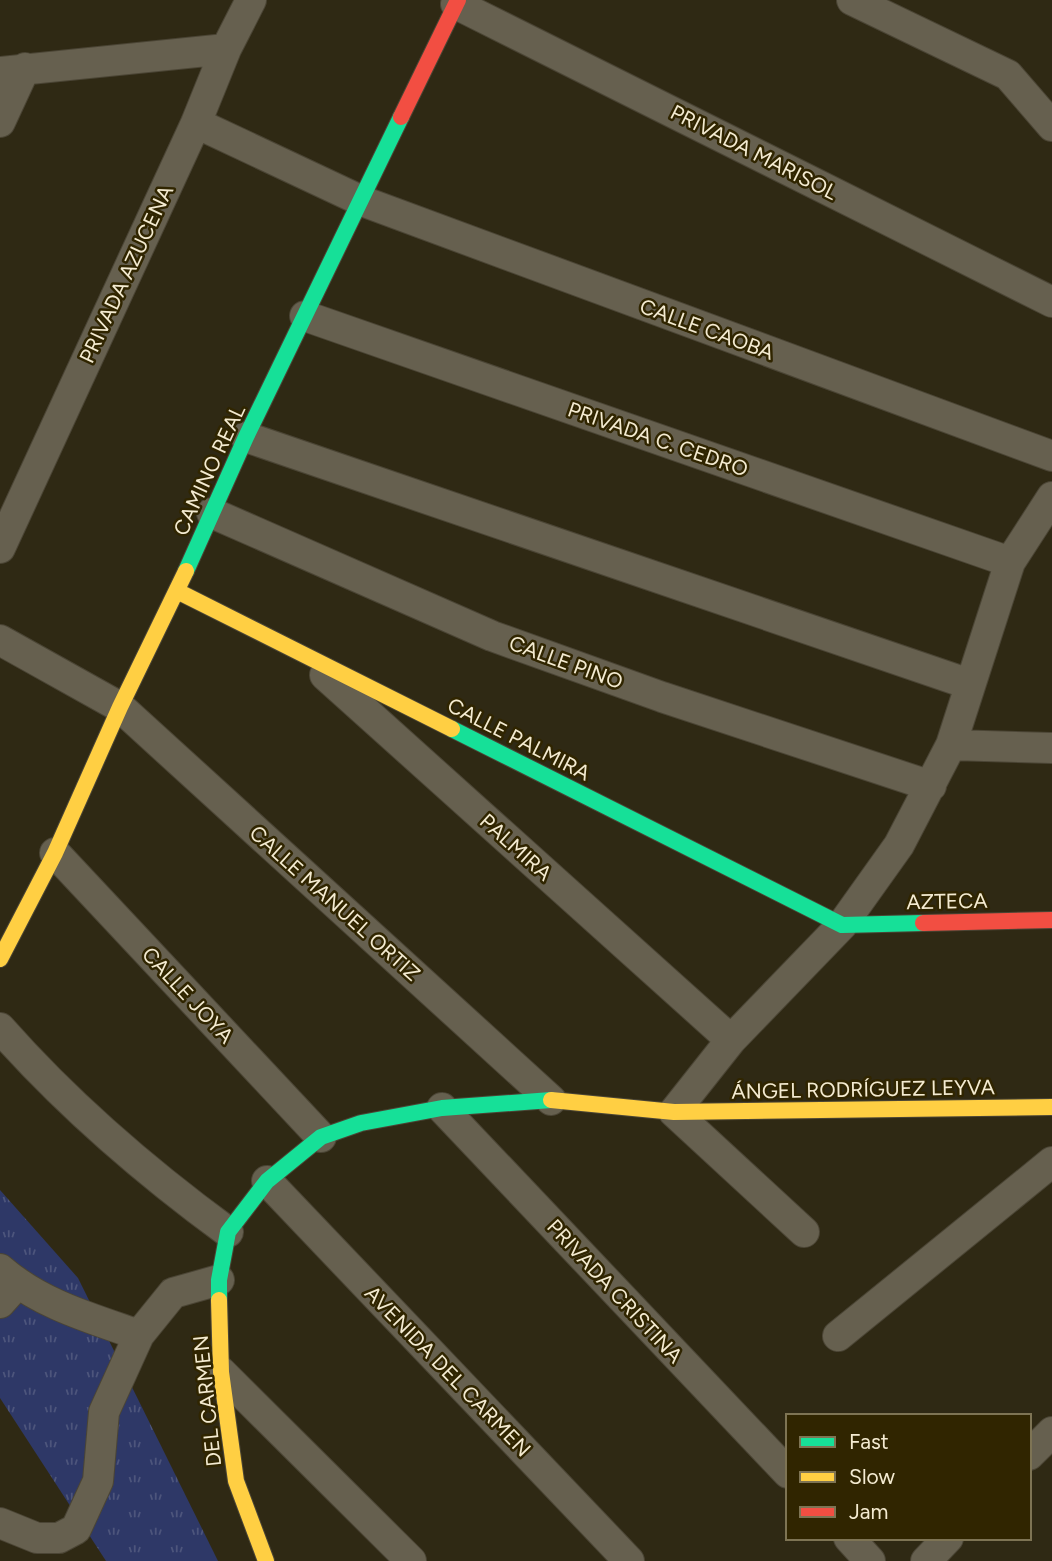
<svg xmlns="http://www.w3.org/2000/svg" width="1052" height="1561" font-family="Figtree,sans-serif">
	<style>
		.grass { fill: url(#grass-tufts) }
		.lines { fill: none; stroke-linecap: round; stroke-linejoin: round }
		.street-casing { stroke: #4b4535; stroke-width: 32 }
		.fast-casing { stroke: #4b4535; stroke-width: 18 }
		.slow-casing { stroke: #4b4535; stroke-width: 18 }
		.jam-casing { stroke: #4b4535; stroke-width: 18 }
		.street { stroke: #66604f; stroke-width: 30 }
		.fast { stroke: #16e098; stroke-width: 16 }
		.slow { stroke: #ffcf43; stroke-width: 16 }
		.jam { stroke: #f24e42; stroke-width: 16 }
		.labels { text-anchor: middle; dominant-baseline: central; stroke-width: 5; stroke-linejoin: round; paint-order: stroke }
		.street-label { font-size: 21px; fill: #f4ebd1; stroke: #302500 }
	</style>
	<defs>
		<pattern id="grass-tufts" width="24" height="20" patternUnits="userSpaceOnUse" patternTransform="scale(1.75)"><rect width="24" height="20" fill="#2e3867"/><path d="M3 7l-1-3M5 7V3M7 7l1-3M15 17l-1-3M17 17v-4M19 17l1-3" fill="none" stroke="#4d557c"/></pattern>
	</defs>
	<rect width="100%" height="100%" fill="#2f2914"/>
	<!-- grass -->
	<path class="grass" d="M0,1190l78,88 140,283h-112l-106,-163z"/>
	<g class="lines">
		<defs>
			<path id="street" d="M852,0l156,75 44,51
				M456,4l596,298
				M0,72l226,-23
				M0,122l25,-54
				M196,123l166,78 690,255
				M305,316l705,246
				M246,437l723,247
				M212,513l280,123 170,61 269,89
				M0,548l196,-425 30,-74 25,-49
				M0,640l120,67 431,393
				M325,675l406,365
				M951,745l101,3
				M55,853l266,284
				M0,1028c68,77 146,144 228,204
				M442,1108l346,365
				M267,1181l362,380
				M804,1232l-130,-120 57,-72 111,-115 57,-80 52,-100 59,-183 42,-65
				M0,1269c40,35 90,49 139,66
				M0,1303l17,-19
				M838,1336l214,-174
				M221,1372l190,189
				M1029,1455l23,-23
				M0,1523l37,15h22l17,-9 22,-48 6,-69 35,-77 34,-42 46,-13
				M849,1538l21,23
				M926,1561l22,-23"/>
			<path id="fast" d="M186,571l60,-134 155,-320
				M452,729l390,196 81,-2
				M219,1300v-20l9,-48 39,-51 54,-44 40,-14 81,-15 109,-8"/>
			<path id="slow" d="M177,591l275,138
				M0,959l55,-106 65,-146 66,-136
				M551,1100l123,12 378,-5
				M219,1300l2,72 15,109 30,80"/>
			<path id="jam" d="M401,117l57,-117
				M923,923l129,-3"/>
		</defs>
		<!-- street casing -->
		<use href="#street" class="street-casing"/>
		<!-- fast casing -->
		<use href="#fast" class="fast-casing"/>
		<!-- slow casing -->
		<use href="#slow" class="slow-casing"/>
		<!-- jam casing -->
		<use href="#jam" class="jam-casing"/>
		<!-- street -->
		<use href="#street" class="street"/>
		<!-- fast -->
		<use href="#fast" class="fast"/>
		<!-- slow -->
		<use href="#slow" class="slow"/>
		<!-- jam -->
		<use href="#jam" class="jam"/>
	</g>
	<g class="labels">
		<!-- street labels -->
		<g class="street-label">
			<text transform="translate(754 152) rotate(27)">PRIVADA MARISOL</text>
			<text transform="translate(126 274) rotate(-65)">PRIVADA AZUCENA</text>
			<text transform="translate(707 329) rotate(20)">CALLE CAOBA</text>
			<text transform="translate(658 439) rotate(19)">PRIVADA C. CEDRO</text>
			<text transform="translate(209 470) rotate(-65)">CAMINO REAL</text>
			<text transform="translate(566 662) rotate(20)">CALLE PINO</text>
			<text transform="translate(519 739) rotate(27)">CALLE PALMIRA</text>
			<text transform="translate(516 847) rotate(42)">PALMIRA</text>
			<text transform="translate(947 901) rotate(-1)">AZTECA</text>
			<text transform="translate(335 903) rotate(42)">CALLE MANUEL ORTIZ</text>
			<text transform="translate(188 995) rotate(47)">CALLE JOYA</text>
			<text transform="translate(863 1089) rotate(-1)">ÁNGEL RODRÍGUEZ LEYVA</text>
			<text transform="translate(615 1291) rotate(47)">PRIVADA CRISTINA</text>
			<text transform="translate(448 1371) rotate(46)">AVENIDA DEL CARMEN</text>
			<text transform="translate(207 1401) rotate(-96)">DEL CARMEN</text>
		</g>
	</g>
	<!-- legend -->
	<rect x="786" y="1414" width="245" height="126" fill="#302500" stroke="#7e7454" stroke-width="2"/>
	<rect x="800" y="1437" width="35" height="10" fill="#16e098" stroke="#7e7454" stroke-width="2"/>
	<text x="849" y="1449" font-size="21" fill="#f4ebd1">Fast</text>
	<rect x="800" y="1472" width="35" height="10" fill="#ffcf43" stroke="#7e7454" stroke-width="2"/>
	<text x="849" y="1484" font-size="21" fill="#f4ebd1">Slow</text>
	<rect x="800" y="1507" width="35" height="10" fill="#f24e42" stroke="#7e7454" stroke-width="2"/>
	<text x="849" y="1519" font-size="21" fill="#f4ebd1">Jam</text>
</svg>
